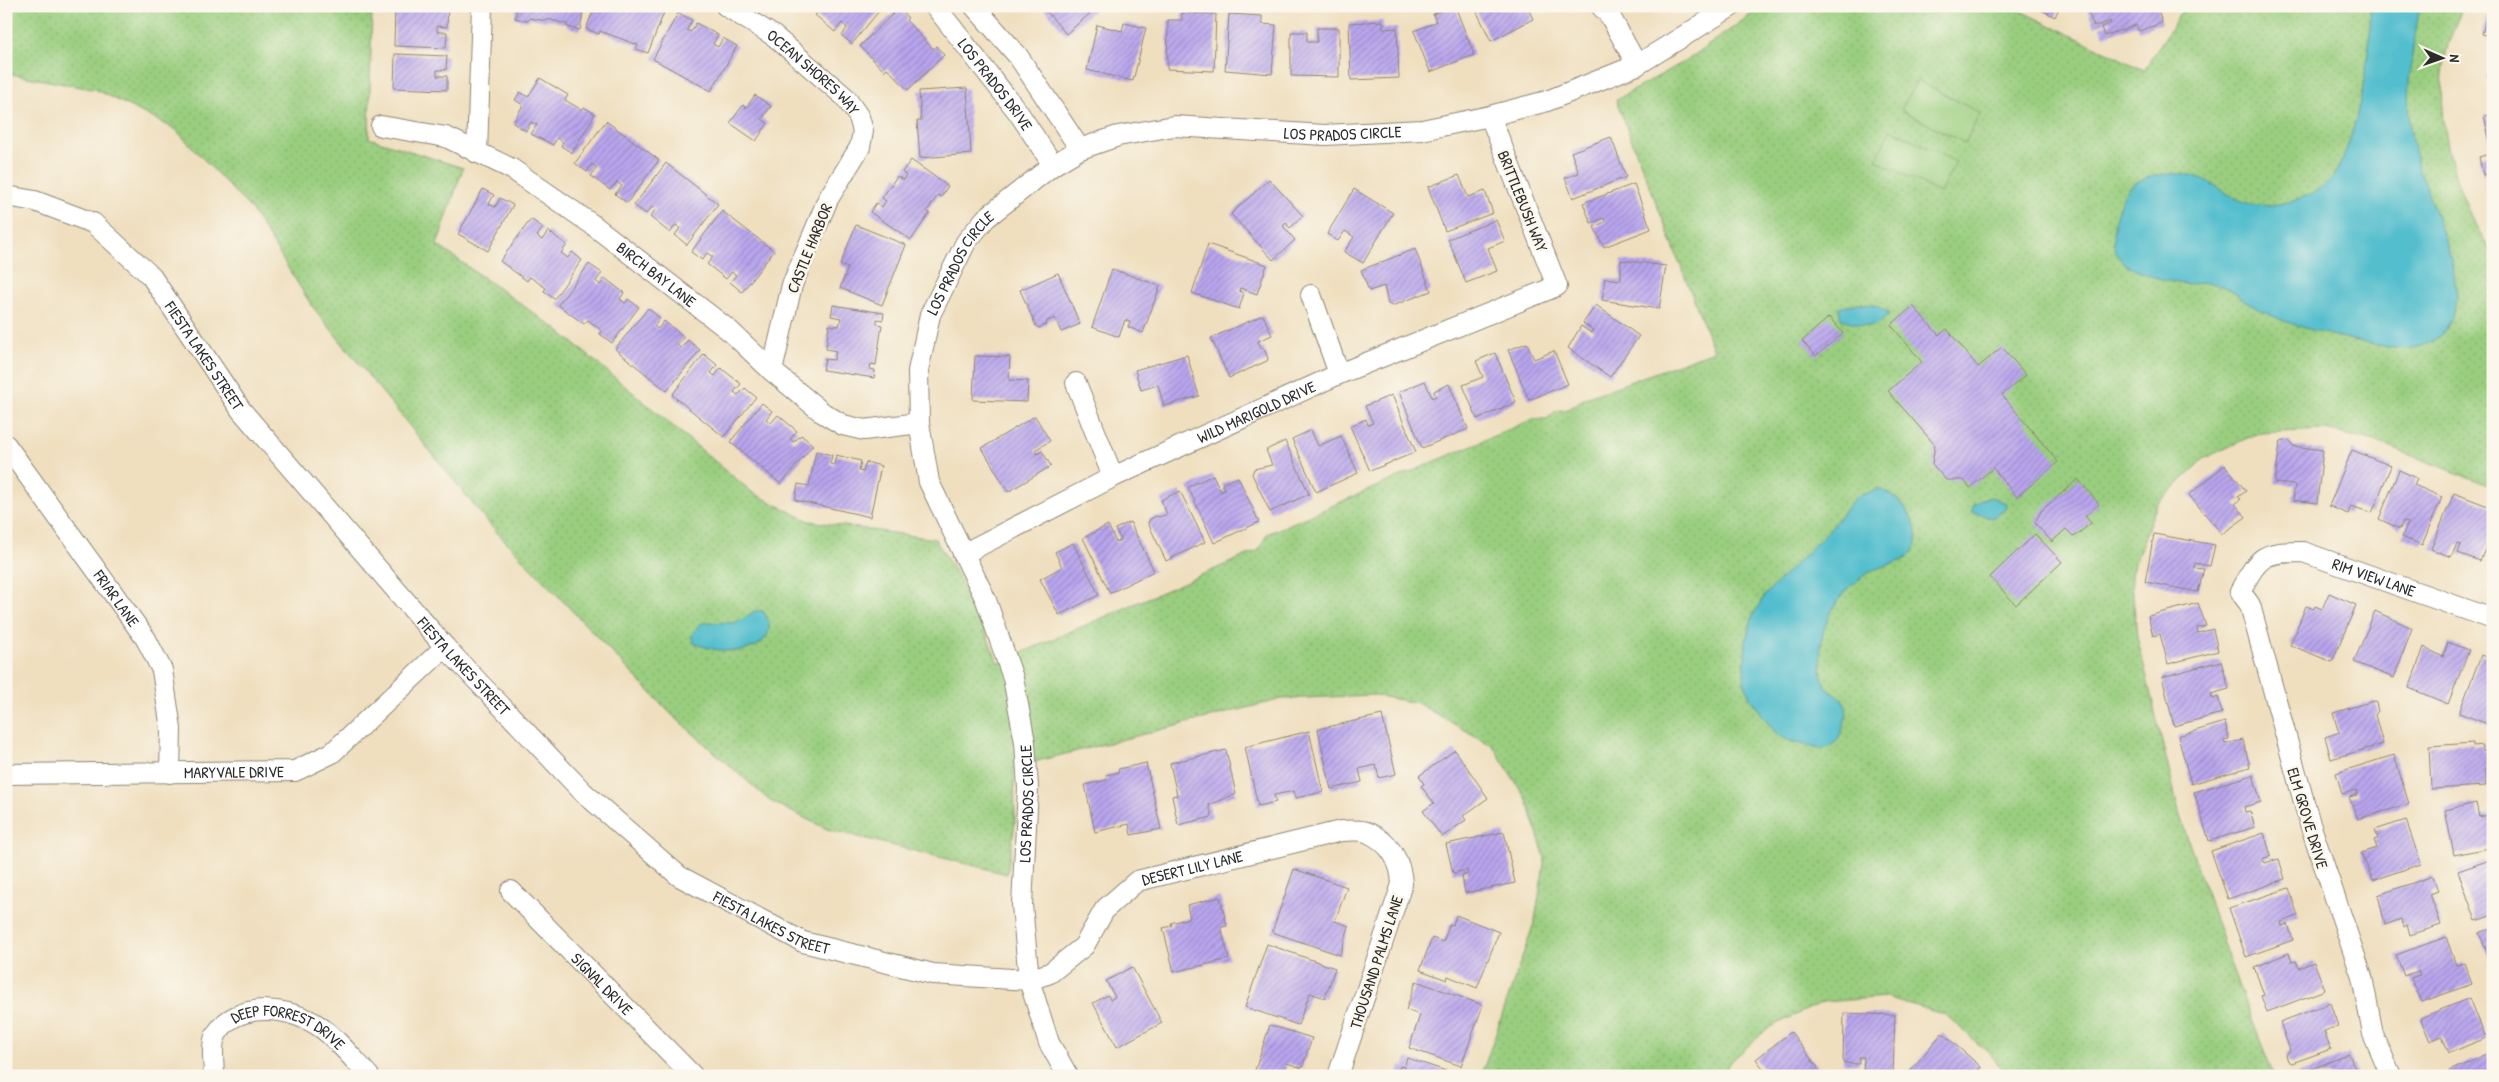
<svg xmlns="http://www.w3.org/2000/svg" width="2499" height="1082" font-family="'Patrick Hand',sans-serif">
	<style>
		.grass { fill: url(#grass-dots); stroke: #627c55 }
		.pitch { fill: #9ace7f; stroke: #627c55 }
		.water { fill: #52becd; stroke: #3e747c }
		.building { fill: url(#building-hatch) }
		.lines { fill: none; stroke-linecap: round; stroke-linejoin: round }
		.minor-casing { stroke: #8d8575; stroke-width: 22 }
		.minor { stroke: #fff; stroke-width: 20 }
		.labels { text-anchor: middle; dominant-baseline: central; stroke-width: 5; stroke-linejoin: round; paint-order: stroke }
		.street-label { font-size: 16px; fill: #2b2b2b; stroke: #fbf7ec }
	</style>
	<defs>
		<pattern id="grass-dots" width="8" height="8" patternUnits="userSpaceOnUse" patternTransform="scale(1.25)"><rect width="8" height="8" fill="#9ace7f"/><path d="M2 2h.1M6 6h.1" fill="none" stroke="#85b16e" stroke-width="1.8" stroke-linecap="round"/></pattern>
		<pattern id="building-hatch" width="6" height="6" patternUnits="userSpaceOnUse" patternTransform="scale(1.25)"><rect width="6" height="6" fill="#b9a6ee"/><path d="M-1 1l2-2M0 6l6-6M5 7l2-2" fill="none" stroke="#9787c1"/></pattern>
	</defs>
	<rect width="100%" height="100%" fill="#fbf7ec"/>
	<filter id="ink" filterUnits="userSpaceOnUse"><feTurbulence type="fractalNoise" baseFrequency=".02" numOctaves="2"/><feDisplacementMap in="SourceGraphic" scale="10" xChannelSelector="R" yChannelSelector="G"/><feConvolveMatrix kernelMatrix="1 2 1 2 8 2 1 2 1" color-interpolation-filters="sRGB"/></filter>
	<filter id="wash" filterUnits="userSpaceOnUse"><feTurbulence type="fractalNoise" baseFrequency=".0096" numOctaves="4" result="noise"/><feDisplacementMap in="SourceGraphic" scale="20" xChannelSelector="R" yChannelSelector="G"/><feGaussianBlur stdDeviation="1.12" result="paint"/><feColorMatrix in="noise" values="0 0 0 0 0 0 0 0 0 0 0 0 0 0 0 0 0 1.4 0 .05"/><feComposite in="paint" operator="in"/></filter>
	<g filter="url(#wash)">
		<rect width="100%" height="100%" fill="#efdfbf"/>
		<!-- grass -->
		<path class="grass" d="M6,6h366l-3,132 94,30 -26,77 122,86 194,162 56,28 126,18 38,62 25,62 261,-113 8,-16 266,-115h14l9,-8 12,-2 17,-11 129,-47 -98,-251 73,-41 67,-48 -3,-5h257l134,64 41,-64h278c-5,13 -11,26 -15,39 -17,61 6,158 45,207v235l-122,-47 -46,-10 -67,3 -53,25 -48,46 -26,69 6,64 43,179 52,153 42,107h-269l-12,-19 -47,-42 -60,-18 -63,5 -55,26 -40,36 -4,12h-243l54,-156 10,-62 -18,-58 -34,-54 -76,-43 -44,-8 -91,4 -268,68 1,56 -8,51 -180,-45 -57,-28 -99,-87 -180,-188 -179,-220 -61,-97 -76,-80 -78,-39 -91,-17z"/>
		<!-- pitch -->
		<path class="pitch" d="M1917,80l63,33 -15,30 -64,-33z
			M1891,129l65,33 -16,31 -64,-33z"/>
		<!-- water -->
		<path class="water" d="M2370,6h50c-6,36 -14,74 -11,110 1,15 4,32 8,46 11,44 67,137 21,175 -19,15 -39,13 -61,8 -39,-8 -81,-16 -117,-35 -14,-7 -29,-23 -45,-26 -9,-2 -19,0 -29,0 -13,0 -50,-12 -60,-19 -15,-12 -14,-33 -10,-49 4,-14 11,-31 25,-36 20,-8 50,-9 68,2 14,8 24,17 41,22 24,6 69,-7 84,-29 23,-35 39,-127 36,-169z
			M1858,303l19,3 12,7c-14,21 -28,11 -48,6l-2,-11z
			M1878,489c24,5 50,43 33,65 -7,9 -30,11 -41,18 -33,20 -53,53 -49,92 0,8 1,19 7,25 4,4 11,8 16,11l3,13 -3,12 -6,15 -9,7 -10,2 -32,-9 -12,-8 -25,-34 -6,-17 2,-42 7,-24 12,-20 62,-63 29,-35z
			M1991,497l15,6 -1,7 -13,8 -20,-6v-6l10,-6z
			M754,611h9c18,24 -7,41 -30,40 -14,0 -25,-3 -38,-7l-4,-8 8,-11 7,-3 27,1 11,-4z"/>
		<g id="blocks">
			<!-- building -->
			<path class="building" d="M395,6h53l-1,21 -10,-1v6h10l-1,16 -52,-2z
				M517,6h67l-4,24 -13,-3v-3l-20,-5v2l-18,-3 -1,3 -13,-3z
				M595,6h48l7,3 1,-3h4l10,4 -17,43 -12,-4 2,-4 -38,-14 -1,3 -13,-5z
				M805,6h12l-5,6z
				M820,6h63l-31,38 -10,-8 5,-8 -5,-5 -7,9 -20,-17 7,-7z
				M1042,6h50l3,3 -29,25z
				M1453,6h2l19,49 -44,17 -16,-41 22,-9 -3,-8z
				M1474,6h53l6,13 -42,22z
				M2034,6h26l-5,11z
				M2086,6h71l5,17 -23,8 -3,-6 -32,11 -3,-9 10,-4 -1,-2 -16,6z
				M899,8l9,10 -2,2 27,29 3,-3 8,9 -36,35 -21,-22 -3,3 -24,-25z
				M678,13l14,7 -5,10 4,2 5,-9 22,12 -5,9 5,3 5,-9 14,8 -26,45 -58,-32z
				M1182,13l34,1 -2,57 -47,-2 1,-49h14z
				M1229,14l33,2v8l14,1 -4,49 -47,-4z
				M2487,16l6,2v19l-11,-3z
				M1383,21v8l14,-1 2,50 -48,2 -2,-57z
				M1124,23l22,5 -13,53 -46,-11 10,-45 25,6z
				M1317,28h22v49l-48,-1v-44h16v10h10z
				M395,54l52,2 -1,14h-9v6h10v14l-53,-2z
				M2493,57v20l-6,-1z
				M540,78l28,17 -3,5 17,10 2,-3 11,7 -23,39 -11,-7 2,-4 -6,-4 -4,7 -22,-11 6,-9 -6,-3 -5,9 -13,-8 10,-18 -8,-5 5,-8 8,5z
				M967,88l4,66 -51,4 -3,-37h4l-2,-30z
				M755,95l16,11 -9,13 6,4 -12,18 -26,-18 13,-18 3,3z
				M2493,114v36h-1l-8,-34z
				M606,121l53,39 -32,43 -12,-9 7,-8 -5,-4 -7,8 -19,-14 6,-8 -5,-4 -5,8 -12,-9z
				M1611,137l15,40 -53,21 -8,-20 14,-5 -8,-21z
				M2493,153v19l-10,3 -4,-18z
				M911,160l37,26 -7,11 -3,-2 -11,16 3,2 -19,27 -41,-28 6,-9 6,4 4,-6 -4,-3 15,-22 6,4 3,-5 -4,-3z
				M666,163l52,41 -31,41 -12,-10 5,-7 -4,-3 -6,8 -20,-16 6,-8 -4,-2 -6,7 -12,-9z
				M1459,175l9,22 17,-6 8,22 -48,18 -17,-44z
				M1269,179l34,37 -13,12 -4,-5 -3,3 12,14 -22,20 -42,-46z
				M1634,184l17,45 -47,18 -10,-20 11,-5 -1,-4 -13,5 -8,-20z
				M483,189l11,6 -5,9 6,3 5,-9 13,7 -25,46 -30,-17z
				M1354,189l39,24 -30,50 -19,-11 10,-15 -9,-6 -7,10 -11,-7z
				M722,211l52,40 -32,41 -12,-10 6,-7 -4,-3 -6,7 -19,-15 6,-7 -6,-4 -5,7 -11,-8z
				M531,219l12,9 -6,8 5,4 6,-9 19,14 -6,8 7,5 4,-6 10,8 -28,39 -10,-8 2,-3 -16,-11 -3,4 -27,-20z
				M1496,220l9,21 -17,7 9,23 -31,12 -18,-44z
				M856,225l50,20 -24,60 -42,-17 8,-20 -8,-3z
				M1208,244l59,21 -10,29 -17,-6 -1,3 5,2 -5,16 -47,-16z
				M1415,249l16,42 -39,15 -4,-2 -4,-18 -15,5 -8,-21z
				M1621,260l45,6 -7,43 -57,-9 3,-22 16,2z
				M589,264l13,9 -6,8 4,4 5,-7 19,15 -4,6 5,4 3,-4 11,8 -27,36 -12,-9 2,-3 -14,-11 -4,4 -26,-19z
				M1112,269l48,17 -17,47 -15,-6 2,-5 -5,-2 -6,17 -27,-10z
				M1058,273l22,51 -19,8 -6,-14 -8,3 -1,4 -7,3 -3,-2 -16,-36z
				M833,305l51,8 -1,7 -6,-1v5l5,1 -6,40 -5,-1 -1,5 5,1 -1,8 -51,-8 2,-11 9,1 2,-9 -10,-2 3,-24 10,1 2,-8 -10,-2z
				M1596,305l43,31 -29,41 -42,-29 13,-22 10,7 2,-3 -10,-7z
				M1913,306l26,29 8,-6 31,38 24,-20 24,28 -24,20 56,67 -41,35 -24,-29 -23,20 -6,-8h-18l-14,-16 3,-19 -47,-54 34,-29 -31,-37z
				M648,308l12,10 -6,8 4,3 6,-8 20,16 -7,8 4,3 7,-8 12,10 -33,41 -52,-42z
				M1263,315l9,20 -14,6 3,7 3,1 4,9 -1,3 -38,17 -18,-40z
				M1829,317l14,16 -27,23 -14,-15z
				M1527,343l7,16 20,-8 14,33 -39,16 -21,-50z
				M1495,353l21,49 -39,17 -14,-34 20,-8 -7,-16z
				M704,354l13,11 -6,8 4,3 6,-8 20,16 -7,8 4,3 7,-7 11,9 -32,40 -52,-42z
				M1187,355l12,41 -35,10 -6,-21 -17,5 -6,-20z
				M975,356l35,1 -1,23 19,1 -1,21 -54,-2z
				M1425,381l7,17 4,-2 -2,-5 15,-7 19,45 -46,19 -23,-56z
				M1392,395l24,57 -46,19 -20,-45 16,-7 2,6 5,-2 -8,-17z
				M762,403l10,8 -6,8 5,4 7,-8 19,16 -7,8 4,3 7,-7 12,10 -32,39 -51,-42z
				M1035,416l15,25 -15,9 2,4 5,-3 9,15 -43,26 -26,-44z
				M1311,430l7,16 23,-10 17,37 -42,19 -24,-53z
				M2283,440l7,1 3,5 30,4 -6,53 -24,-3 2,-15 -20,-2 5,-41z
				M1285,441l24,53 -39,18 -18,-38 2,-5 18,-4 -6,-15z
				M2352,450l39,16 -19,47 -21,-7 -3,8 -19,-8z
				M816,451l16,4 -2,9 4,1 2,-10 25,6 -2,10 4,1 3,-10 15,4 -11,51 -75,-17 3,-16 11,2z
				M2225,465l21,26 -8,6 3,2 -6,5 11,13 -24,17 -33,-39z
				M2399,470l18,8 -3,7 28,12 -20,48 -20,-8 6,-14 -5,-2 -3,8 -21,-10z
				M1213,475l8,17 4,-2 -3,-6 16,-7 21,45 -45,21 -26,-56z
				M2078,479l21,25 -14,12 6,7 -17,14 -8,-8 -14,13 -17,-19 6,-12z
				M1180,491l25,51 -39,19 -18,-38 2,-4 6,-3 4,1 7,-3 -6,-14z
				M2454,493l39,15v23l-13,30 -22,-8 3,-8 -4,-1 -6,13 -20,-8z
				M1130,522l24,49 -44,22 -27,-55 25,-13 8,17 5,-2 -6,-11z
				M2035,534l27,28 -46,43 -26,-28z
				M2154,534l61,11 -5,21 -15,-3 -1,5 10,1 -6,23 -53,-10z
				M1073,543l26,52 -40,20 -19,-36 22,-12 -7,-15z
				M2329,593l27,12 -24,57 -42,-17 16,-39 8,3 1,-3 7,3z
				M2198,603l8,23 -9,2 1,5 15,-4 5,22 -50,13 -8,-30 -7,2 -5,-20z
				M2375,611l37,17 -18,50 -40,-16z
				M2448,642l21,8 -21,54 -39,-16 15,-41 19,10z
				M2481,655l12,5v66l-34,-13z
				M2221,661l8,28 -18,5 2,5 5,-2 4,16 -48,13 -12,-49z
				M2373,701l3,2 2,8 -3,4 8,29 -52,15 -6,-22 15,-5 -2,-2 -5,-17z
				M1382,715l14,59 -17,4 -3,-13 -17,4 3,13 -31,7 -13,-60z
				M2225,722l4,17 -5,1 1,4 18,-4 7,27 -59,17 -13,-48z
				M1309,731l14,61 -27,6 -2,-7 -20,4 2,7 -18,4 -13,-59z
				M2473,743v3l9,-1v6h4v35l-55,3 -2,-43z
				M1226,750l10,44 -27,11 3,12 -34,8 -6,-29 5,-1 -7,-32z
				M1455,750l33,48 -25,18 3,4 -24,17 -19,-26 11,-8 -13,-17 3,-2 -5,-8z
				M2394,755l15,49 -51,15 -9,-22 9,-2 -1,-5 -15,4 -6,-21z
				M1146,763l15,66 -30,6 -2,-11 -34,8 -10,-47 22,-5 -1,-5 13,-3 -1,-3z
				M2253,775l8,27 -17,5 1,5 5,-1 5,16 -46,14 -15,-49z
				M2476,803l3,14 14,-3v33l-39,8 -9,-45z
				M2406,820l15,44 -48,16 -12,-27 16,-5 -3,-8 4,-1 -3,-9z
				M1504,832l11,51 -50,10 -3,-17 6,-2 -1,-4 -14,3 -7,-29z
				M2264,833l7,23 -9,3 2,4 15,-4 6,20 -57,20 -17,-48z
				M2493,859v56l-17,6 -18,-50z
				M1294,869l53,18 -12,34 14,5 -9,29 -68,-23z
				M2433,876l5,15 -8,3 11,31 -31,10 -3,-10 -3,2 -3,-8 -16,6 -7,-30z
				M2289,888l9,28 -17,6 1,4 6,-2 5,16 -47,17 -17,-49z
				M1220,897l7,29 -6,1 8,32 -55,13 -11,-44 9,-2 -1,-3 19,-5 -3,-13z
				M1456,915l43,17 -22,56 -29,-12 -1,4 -27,-10 12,-32 11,4 7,-18 3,1z
				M2493,927v40l-14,-34z
				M2446,937l10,28 8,-2 8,21 -50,18 -11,-24 9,-3 -2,-4 -14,5 -8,-21z
				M1267,944l68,24 -10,30 -15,-5 -12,32 -53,-18z
				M2289,953l3,9 4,-1 3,7 15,-6 11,28 -58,22 -6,-16 3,-1 -10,-28z
				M1132,967l30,56 -45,24 -24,-44 15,-8 2,5 5,-3 -9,-16z
				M1416,981l67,24 -22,61 -52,-18 11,-33 -14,-5z
				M2470,998l16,40 -37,15 -7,-17 -12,5 -10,-23z
				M2330,1003l8,23 -14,5 7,18 -39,14 -4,-2 -2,-6 4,-5 -10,-28z
				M1844,1013l51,2 -2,61 -30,-1 1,-18h-5v7l-16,-1z
				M1270,1025l42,13 -10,30 -15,-5 -4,13h-30z
				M1791,1032l27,36 -10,8h-39l-13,-17z
				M1942,1033l39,34 -8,9h-67z
				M2493,1052v24h-42l-2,-5z
				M2349,1054l9,22h-63z
				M1407,1058l42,14 -1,4h-51l3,-10 4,1z"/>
		</g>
	</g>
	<g filter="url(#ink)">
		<use href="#blocks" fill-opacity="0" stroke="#8d8575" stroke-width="1"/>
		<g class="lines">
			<defs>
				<g id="minor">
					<path id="s1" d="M726,6l48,30 71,61 14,20 4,14 -3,16 -32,52 -36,86 -20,86"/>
					<path id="s2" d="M935,6l83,106 35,53"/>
					<path d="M974,6l44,50 62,93"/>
					<path d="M1601,6l9,10 27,49"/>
					<path id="s3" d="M381,126l65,11 66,32 81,56 137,106 42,40 51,42 20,12 21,5 55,-7"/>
					<path d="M477,153l5,-147"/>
					<path id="s4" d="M6,196l29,5 58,22 58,53 90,134 204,237 138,145 96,84 124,66 130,32 96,6 21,-7 34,-27 21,-37 32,-28 204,-50c8,0 20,-2 28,2 21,10 32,28 33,51l-64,192"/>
					<path d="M1311,295l28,79"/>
					<path d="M1076,383l37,94"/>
					<path id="s5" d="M6,445l140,194 16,31 9,59 -1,44"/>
					<path id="s6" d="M963,554l150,-77 226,-103 218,-88 -67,-170"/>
					<path id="s7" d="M6,774l289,-3 37,-18 113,-106"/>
					<path id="s8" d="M511,891l182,185"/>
					<path id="s9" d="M214,1076c0,-11 -3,-29 1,-39 19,-39 80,-30 108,-8 17,13 32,32 46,47"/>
					<path id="s10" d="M1068,1076l-19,-33 -20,-63 -7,-75 6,-117 -3,-46 -12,-64 -27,-78 -57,-118 -10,-59 -1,-52 12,-56 36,-73 20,-24 67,-53 27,-16 38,-13 56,-10 151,9 97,-5 68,-14 57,-15 90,-36 95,-59"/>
					<path id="s11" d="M2391,1076l-18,-42 -11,-57 -52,-153 -60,-219 -10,-14c20,-35 21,-39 63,-39l190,67"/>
				</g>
			</defs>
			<!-- minor casing -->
			<use href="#minor" class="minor-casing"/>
			<!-- minor -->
			<use href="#minor" class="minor"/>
		</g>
	</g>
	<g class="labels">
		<!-- street labels -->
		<g class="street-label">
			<text stroke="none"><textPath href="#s1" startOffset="110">OCEAN SHORES WAY</textPath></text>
			<text stroke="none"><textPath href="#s2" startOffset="99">LOS PRADOS DRIVE</textPath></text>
			<text stroke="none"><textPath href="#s10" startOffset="1286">LOS PRADOS CIRCLE</textPath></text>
			<text transform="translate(1523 201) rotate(68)">BRITTLEBUSH WAY</text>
			<text transform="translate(809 248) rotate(-68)">CASTLE HARBOR</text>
			<text stroke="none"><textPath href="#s10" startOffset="851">LOS PRADOS CIRCLE</textPath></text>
			<text stroke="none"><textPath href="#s3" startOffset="318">BIRCH BAY LANE</textPath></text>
			<text stroke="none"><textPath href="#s4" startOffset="266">FIESTA LAKES STREET</textPath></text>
			<text stroke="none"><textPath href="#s6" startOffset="326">WILD MARIGOLD DRIVE</textPath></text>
			<text stroke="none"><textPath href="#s11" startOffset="666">RIM VIEW LANE</textPath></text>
			<text stroke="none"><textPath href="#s5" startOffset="189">FRIAR LANE</textPath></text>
			<text stroke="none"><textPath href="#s4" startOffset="671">FIESTA LAKES STREET</textPath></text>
			<text stroke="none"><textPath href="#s7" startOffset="228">MARYVALE DRIVE</textPath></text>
			<text stroke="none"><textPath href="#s10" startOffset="281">LOS PRADOS CIRCLE</textPath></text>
			<text transform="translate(2308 818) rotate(73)">ELM GROVE DRIVE</text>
			<text stroke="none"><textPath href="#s4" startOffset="1550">DESERT LILY LANE</textPath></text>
			<text stroke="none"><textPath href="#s4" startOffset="1076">FIESTA LAKES STREET</textPath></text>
			<text transform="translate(1376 962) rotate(-72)">THOUSAND PALMS LANE</text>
			<text stroke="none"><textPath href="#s8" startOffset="130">SIGNAL DRIVE</textPath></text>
			<text stroke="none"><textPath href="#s9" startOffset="126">DEEP FORREST DRIVE</textPath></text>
		</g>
	</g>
	<!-- margin -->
	<rect width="2499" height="1082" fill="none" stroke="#fbf7ec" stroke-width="25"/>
	<!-- north arrow -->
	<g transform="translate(2442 58) rotate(92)" stroke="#fbf7ec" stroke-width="4" paint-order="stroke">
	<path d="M0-4L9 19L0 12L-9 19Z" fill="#2b2b2b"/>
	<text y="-8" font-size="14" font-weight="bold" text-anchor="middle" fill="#2b2b2b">N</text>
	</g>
</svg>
